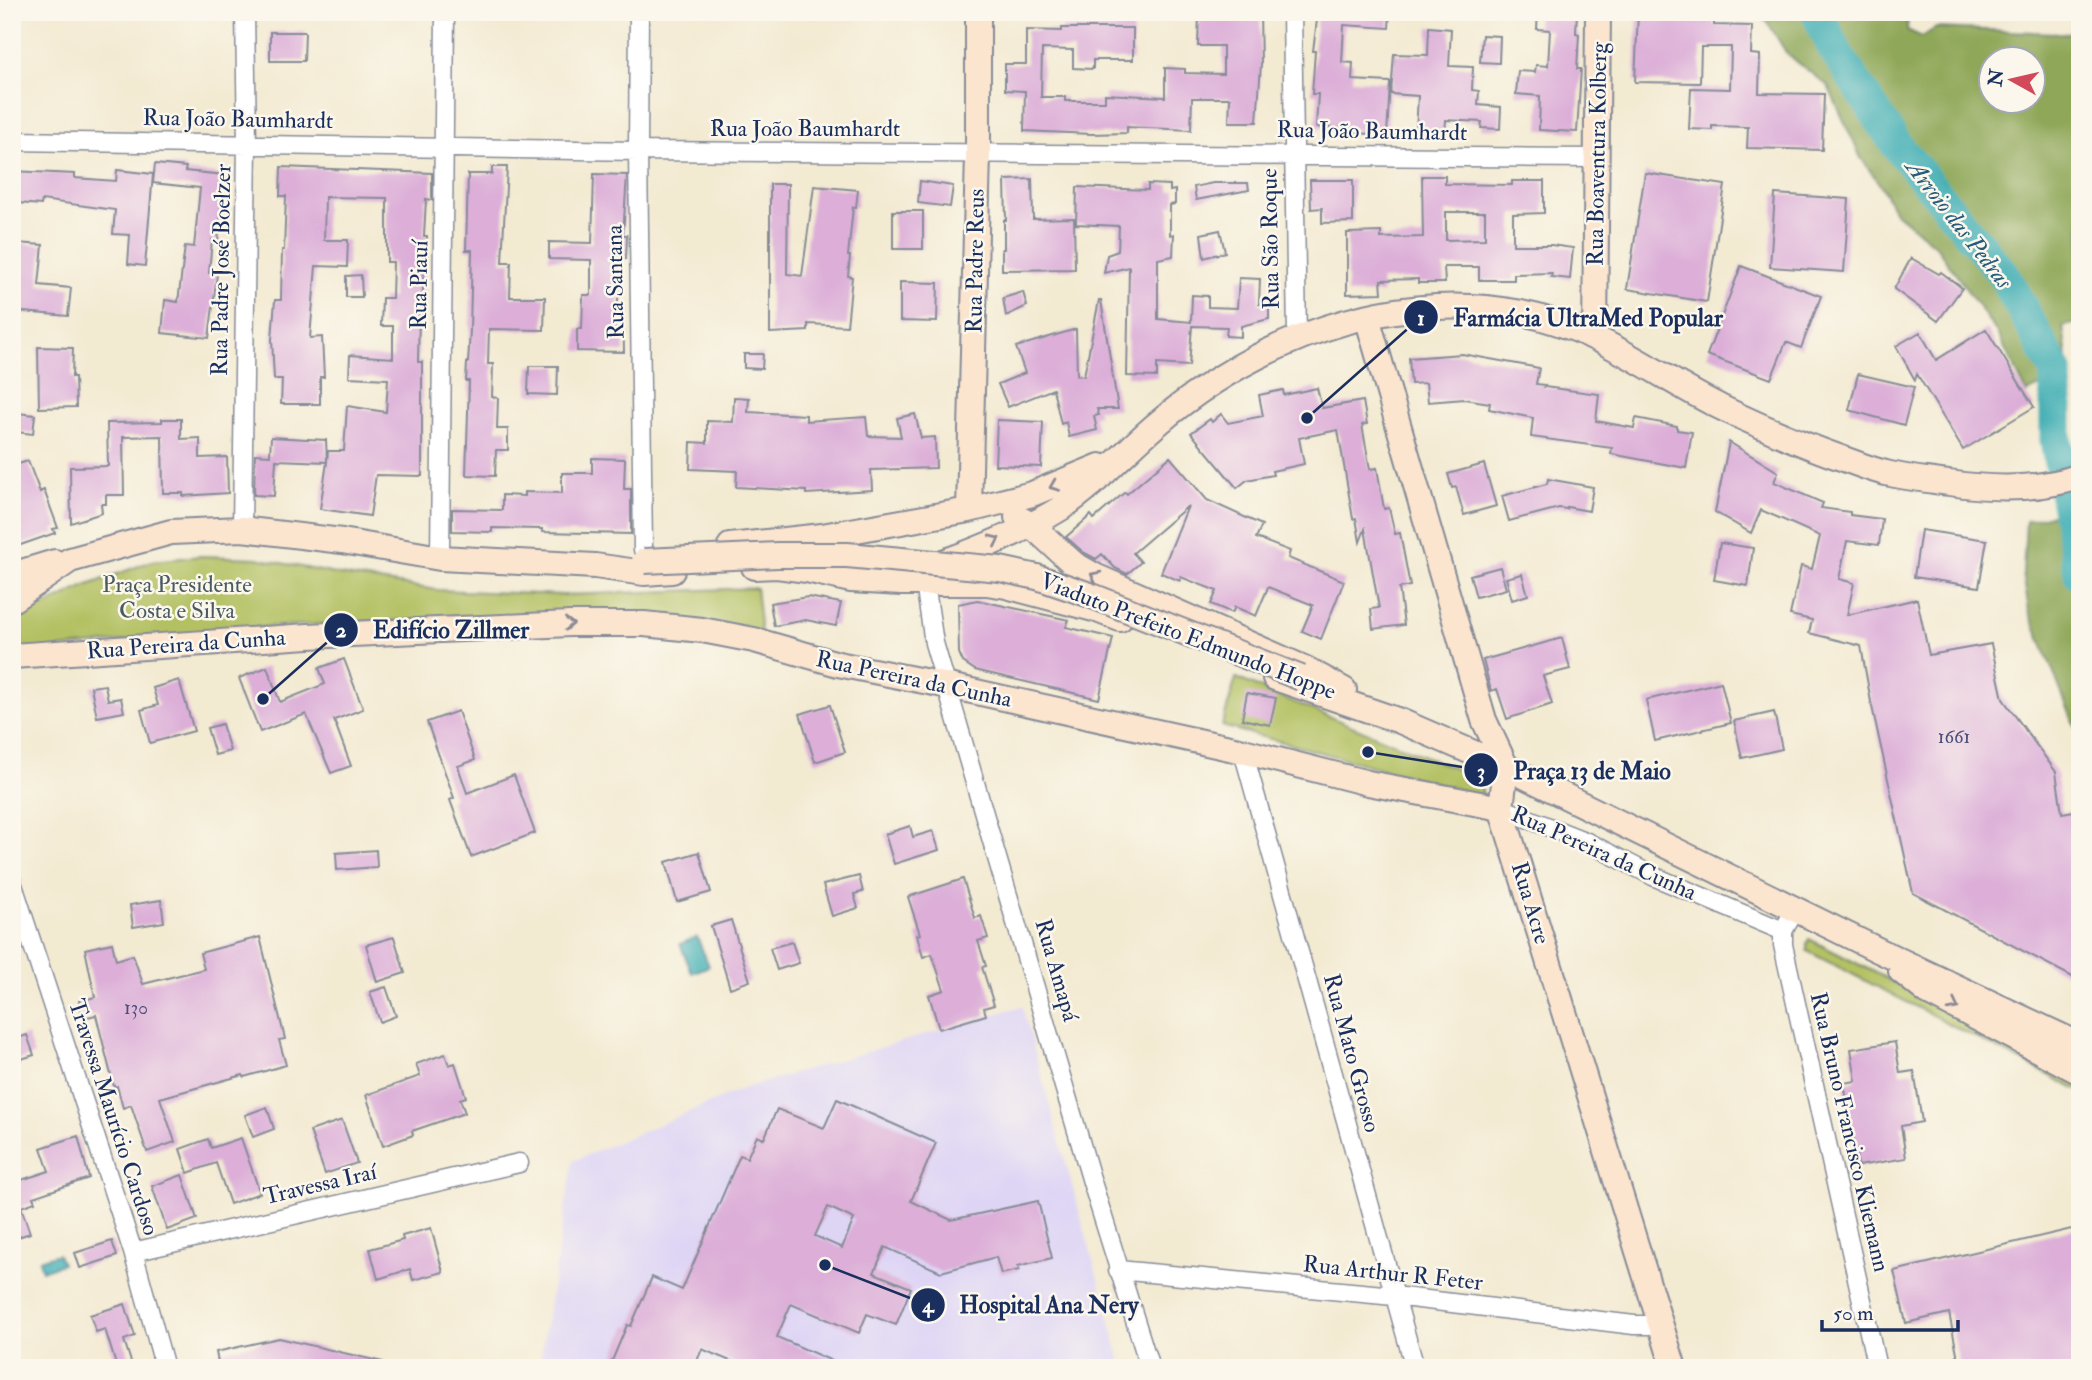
<svg xmlns="http://www.w3.org/2000/svg" width="2092" height="1380" font-family="'IM FELL Double Pica',serif">
	<style>
		.built { fill: #ded5f5 }
		.green { fill: #b4c163; stroke: #687860; stroke-width: 2 }
		.forest { fill: #8fa759; stroke: #556b5c; stroke-width: 2; fill-rule: evenodd }
		.water { fill: #3aacb2; stroke: #2a6e88; stroke-width: 2 }
		.lines { fill: none; stroke-linecap: round; stroke-linejoin: round }
		.river { stroke: #3aacb2; stroke-width: 33 }
		.building { fill: #dcaed8; fill-rule: evenodd }
		.street-casing { stroke: #878c98; stroke-width: 21 }
		.secondary-casing { stroke: #878c98; stroke-width: 28 }
		.street { stroke: #fff; stroke-width: 18 }
		.secondary { stroke: #fce5cf; stroke-width: 24 }
		.secondary-bridge-casing { stroke: #878c98; stroke-width: 28; stroke-linecap: butt }
		.secondary-bridge { stroke: #fce5cf; stroke-width: 24 }
		.oneway { stroke: #8c8a96 }
		.labels { text-anchor: middle; dominant-baseline: central; stroke-width: 5; stroke-linejoin: round; paint-order: stroke }
		.number-label { font-size: 19px; fill: #4b4f7c }
		.street-label { font-size: 23px; fill: #1b2f5e; stroke: #fbf7ec }
		.park-label { font-size: 23px; fill: #495b60; stroke: #fbf7ec }
		.water-label { font-size: 24px; font-style: italic; fill: #265b7b; stroke: #fbf7ec }
		.leader { fill: none; stroke: #1b2f5e; stroke-width: 2.5 }
		.callout-dot { fill: #1b2f5e; stroke: #fbf7ec; stroke-width: 2.5 }
		.mark-label { font-size: 21px; text-anchor: middle; font-weight: bold; fill: #fff }
		.callout-label { font-size: 24px; text-anchor: middle; font-weight: bold; fill: #1b2f5e; stroke: #fbf7ec; stroke-width: 5; stroke-linejoin: round; paint-order: stroke }
	</style>
	<rect width="100%" height="100%" fill="#fbf7ec"/>
	<filter id="ink" filterUnits="userSpaceOnUse"><feTurbulence type="fractalNoise" baseFrequency=".0143" numOctaves="2"/><feDisplacementMap in="SourceGraphic" scale="14" xChannelSelector="R" yChannelSelector="G"/><feConvolveMatrix kernelMatrix="1 2 1 2 8 2 1 2 1" color-interpolation-filters="sRGB"/></filter>
	<filter id="wash" filterUnits="userSpaceOnUse"><feTurbulence type="fractalNoise" baseFrequency=".00686" numOctaves="4" result="noise"/><feDisplacementMap in="SourceGraphic" scale="28" xChannelSelector="R" yChannelSelector="G"/><feGaussianBlur stdDeviation="1.57" result="paint"/><feColorMatrix in="noise" values="0 0 0 0 0 0 0 0 0 0 0 0 0 0 0 0 0 1.4 0 .05"/><feComposite in="paint" operator="in"/></filter>
	<g filter="url(#wash)">
		<rect width="100%" height="100%" fill="#f3ead2"/>
		<!-- built -->
		<path class="built" d="M1022,1006l101,362h-584l34,-207 172,-73z"/>
		<!-- green -->
		<path class="green" d="M201,556l56,2 83,17 97,15 126,5 193,-7 5,45 -327,-14 -173,8 -249,26v-25l12,-12 59,-29 69,-26z
			M1236,678l244,101 3,17 -261,-70z
			M1809,939l271,138v14l-273,-140v-8z"/>
		<!-- forest -->
		<path class="forest" d="M1747,12h167l-6,3 -1,15 15,7 14,-9 144,6v289l-17,3 6,47 -42,20 -30,-60 -61,-87 -41,-34 -12,-23 -22,-31 -33,-72 -41,-32 -20,-33zM1990,60h42v42h-42z
			M2080,508v231l-51,-128 -6,-38 3,-52z"/>
		<!-- water -->
		<path class="water" d="M697,937l12,29 -17,7 -12,-29z
			M58,1254l4,10 -20,7 -3,-11z"/>
		<g class="lines">
			<!-- river -->
			<path class="river" d="M1817,12l17,37 64,98 105,127 53,97v70l24,133"/>
		</g>
		<g id="blocks">
			<!-- building -->
			<path class="building" d="M1199,12h61l1,52 -4,58h-28l1,-24h-38l-1,32 -64,-3v6l-35,1 -68,-3 1,-40 -20,-1v-26h21v-34l36,1v-3h71v32h-40v9l-20,-1v-18l-31,-1 -1,48h24v4h40v-7l60,3v-29l20,1v4l38,1v-28h-25z
				M1318,12h72l-1,16 -45,-3 -2,37 11,1 -1,17 38,2 -3,53 -31,-2v-4l-40,-2 2,-33h-6l3,-43h-2z
				M1538,12h39l-1,21 3,1 -2,35h4l-4,63 -38,-2 1,-34 -24,-2 2,-23 17,1 1,-7 12,1 2,-36 -13,-1z
				M1638,12h24v7l52,2v4l38,1 -1,28 9,1 -1,38 65,1 -2,56 -75,-2 1,-21 -36,-1v4l-23,-1 2,-41 39,1 1,-42h-30l-1,36 -65,-1z
				M1429,27l22,2 -2,37 24,1 -1,23 7,1 -1,14 23,2 -1,22 -19,-1 1,-6 -36,-2 -1,13 -29,-2 2,-35 -27,-2 3,-40 34,1z
				M270,32h35l-1,29h-34z
				M1482,35l18,1 -1,27 -19,-1z
				M155,164l31,3 -1,4 40,4 -7,66 -6,-1 -3,33 8,1 -8,64 -47,-5 3,-33 13,2 7,-56 9,1 6,-59 -47,-5z
				M281,167l151,6v27l-6,-1 -2,37h3v27h-3l-2,53h-3l-1,46h4v114l-46,-1 -6,41 -50,-7 7,-47 -51,-2 -2,36 -20,-1 1,-41 15,1 1,-18 55,3 1,21 1,-10h16l3,-45 39,6 2,-33 -39,-2 1,-22 43,3v-32h-12l1,-28h10l1,-36h-6v-64l-62,-1 -1,43h24l-1,27 -31,-1 -6,72 12,-1 2,40h-4v27h-39l1,-25h-8l-2,-40 3,-39h6l1,-50h2l2,-54h-6z
				M492,167h15l-5,95h9l-1,35h35l-1,33 -55,-1 -1,35h5l-1,33 6,1 -1,31h11v21h-12l-1,26 -29,-1 3,-94h-3l1,-18h1l2,-33 2,-80h-6l2,-76h24z
				M117,170l36,4 -8,92 -17,-2 2,-29 -17,-1 2,-24 -73,-10 -1,5 -22,-2v-4h-7v-28l63,3v4l41,3z
				M1645,173l80,12 -18,117 -80,-13z
				M594,174l33,1 -4,60h4l-1,24h-7l-1,45h5l1,48 -47,-1v-22h5l1,-34h8v-35l-42,-1v-17l43,1z
				M1422,176h23v8l67,1v-4h32v32l-31,1v31h38l22,3 -3,31 -19,-2 1,-4 -38,1v6h-35v-13h-35l1,16h-27v-4l-37,1 1,13 -35,1v-61l34,-1v6l42,-1zM1446,212h39v27l-39,1z
				M1032,179l1,40 41,-1 1,51 -73,1v-21h2v-29h2l-1,-40z
				M1310,180h43v42l-31,1v-15l-11,1z
				M920,181l33,5 -3,21 -32,-4z
				M1213,183h35l1,7 -53,10 -2,-13z
				M770,184h18l-1,90 15,2 12,-90 44,4 -2,17h-3l-5,49h2l-2,20 4,1 -5,49 -39,-2v7l-38,2z
				M1148,184l22,1v6l5,-1v14l-5,1v30l4,-1 -1,22 -15,3v60l33,3 1,-27 16,1v11l29,1 2,-30 21,1 -1,25h10v15l-28,7v11l-15,-1 1,-9 -35,-1 -3,40 -32,-2v13l-30,-1 2,-109 -25,6 3,-18 11,-4 1,-25 -43,-2 1,-37 71,3z
				M1775,194l74,5 -5,73 -74,-5z
				M893,211h30v38h-30z
				M1220,230l5,22 -21,6 -3,-24z
				M16,243l27,2 -4,40 32,3 -3,28 -56,-5z
				M1911,258l28,16 2,-2 21,16 -24,33 -44,-32z
				M1741,266l80,30 -20,52 -15,-6 -15,37 -64,-24z
				M361,275l1,22h-16v-21z
				M900,282l38,1 -1,39 -37,-1z
				M1023,292l4,14 -21,10 -3,-18z
				M1099,300h2l17,109h-21l2,6 -5,1 3,14 -28,7 -3,-15 -5,2 -8,-35 -45,18 -10,-23 27,-11 -9,-26 60,-18 1,46 7,1z
				M1986,329l48,78 -71,43 -46,-76 -2,6 -19,-34 24,-14 16,28z
				M38,347l35,1 -1,29h3l1,30 -37,1z
				M744,354h19l-1,15 -18,-1z
				M1462,354l77,14 -3,16 9,1 -1,2 55,7 -3,27 38,7 2,-10 41,8v4l15,2 -6,36 -75,-14 1,-6 -81,-11 2,-19 -44,-9 1,-6 -25,-4 -37,3 -2,-19 -15,1 -2,-26z
				M529,366h29l-1,29 -29,-1z
				M1858,374l56,13 -10,38 -55,-15z
				M1317,388l5,20 41,-7 4,23 -5,1 8,44 7,-1 7,41 5,-1 6,26 5,-1 10,53 -11,2 5,37 -31,4 -2,-20 8,-1 -14,-79 -5,13 -4,-24 -3,1 -15,-89 -39,8 5,26 -32,7 1,4 -26,5 -10,8 -46,-55 19,-14 2,3 9,-8 7,9 35,-7 -4,-21 24,-5 1,5z
				M734,397l15,1 -1,14 58,3v6l60,-4 2,19 33,1 -4,-19 18,-4 6,24 14,-1 1,31 -65,2 1,20 -66,4v-3l-70,-4 1,-16 -47,-2 1,-27 16,1v-22l26,1z
				M17,413l18,2 -2,19 -17,-2z
				M162,419h19v20l19,-1v20l27,-1 1,36 -45,3v-3h-20l-1,-57 -39,1 1,58h-18v9h-5l1,9 -31,10 -1,-56 38,-1 -1,-43 55,-1z
				M997,420l46,2 -2,45 -46,-2z
				M1729,442l49,30 -4,10 49,21 -2,5 29,4v3l32,4 -3,26 -32,-4 -8,38 15,4 -7,32 70,-16 12,56 62,-11 12,55 53,73 6,41 18,-3v171l-167,-88 -42,-191 -10,-56 -52,-13 3,-13 -22,-5 11,-49 11,3 8,-33 -59,-26 -10,23 -36,-21z
				M1170,457l37,43 55,25 -6,13 34,13 -2,7 56,23 -23,58 -19,-8 11,-26 -45,-18 -12,29 -21,-9 -3,6 -21,-9 6,-13 -36,-14 -1,4 -19,-8 27,-67 -55,47 8,9 -14,12 -12,-6 -13,-14 -6,5 -13,-7 -17,-15 25,-22 3,4 31,-27 2,2z
				M592,458l33,1 -1,30h7v45l-89,-2v-3l-50,-1v4l-40,-1v-22l50,1v-15l22,1v-4l38,1v-20h30z
				M28,461l12,31 4,-2 14,38 -5,1 2,4 -43,15v-82z
				M1484,464l12,42 -32,9 -8,-28 -4,1 -4,-14z
				M1548,479l45,8 -4,24 -22,-4v2l-8,-1 -50,13 -7,-25 45,-12z
				M1921,530l66,10 -8,47 -65,-10z
				M1720,543l33,5 -5,38 -34,-6z
				M1500,567l6,22 -30,8 -6,-22z
				M1522,574l6,21 -16,5 -6,-22z
				M808,597l33,6 -5,23 -30,-6 -32,6 -4,-23z
				M977,600l92,20 -3,7 47,11 -14,61 -124,-29 -12,-8 -4,-9 -1,-49z
				M1562,638l8,31 -27,7 9,28 -45,15 -10,-30 -6,2 -8,-31z
				M344,659l19,50 -29,11 17,46 -20,7 -25,-59 -46,18 -21,-54 28,-11 13,35 45,-18 -6,-16z
				M179,680l15,51 -44,12 -9,-33 17,-5 -5,-17z
				M1721,682l10,41 -76,18 -9,-41z
				M105,685l3,15 13,-2 3,14 -27,5 -6,-30z
				M1247,693l29,5 -6,27 -28,-6z
				M830,705l15,47 -30,10 -15,-48z
				M458,711l17,49 -17,6 9,27 47,-18 21,58 -64,24 -21,-57 4,-2 -27,-76z
				M1774,712l8,37 -40,9 -8,-37z
				M222,724l8,27 -15,4 -8,-27z
				M910,826l3,11 20,-6 6,19 -45,14 -9,-30z
				M376,850l1,17 -40,3 -1,-17z
				M699,852l12,40 -34,10 -11,-40z
				M859,876l4,16 -9,2 4,14 -26,8 -9,-31z
				M963,879l12,39 6,-2 7,22 -10,3 8,25 -4,1 12,38 -10,3 2,7 -47,14 -10,-34 15,-5 -12,-36 -9,3 -6,-22 3,-1 -12,-37z
				M161,900l3,22 -31,5 -3,-22z
				M731,920l19,61 -20,7 -19,-62z
				M260,937l25,102 -6,1 7,25 -42,12 -1,-2 -83,23 15,44 -28,10 -16,-47 -8,3 -6,-22 -3,1 -18,-72 -13,3 -4,-17 16,-4 -10,-48 27,-6 4,17 17,-5 10,29 61,-15 -4,-16z
				M394,937l11,36 -28,9 -11,-37z
				M792,942l7,21 -22,7 -7,-22z
				M386,987l10,29 -16,6 -10,-30z
				M27,1035l7,20 -22,7v-22z
				M1895,1042l5,31 14,-2 8,51 -21,4 5,32 -48,8 -14,-83 12,-2 -5,-32z
				M445,1054l4,11 6,-2 11,34 -6,2 5,14 -53,18 1,4 -30,11 -17,-51 54,-19 -4,-12z
				M837,1099l99,44 -25,58 40,19 87,-19 14,57 -34,8 1,4 -18,4 -5,-17 -55,15 -56,-25 -11,26 37,15 -15,37 -29,-11 -8,19 -68,-29 -14,33 71,31h-101l-45,-19 -8,19h-85l18,-43 4,1 21,-49 30,13 58,-135 7,3 10,-22 7,3 13,-30 47,19zM828,1207l26,12 -12,29 -27,-12z
				M267,1107l7,22 -21,8 -8,-22z
				M342,1120l15,43 -32,11 -15,-43z
				M78,1136l11,42 -56,19 2,5 -14,5 9,26 -18,6v-56l37,-12 -8,-23z
				M241,1138l19,55 -30,11 -14,-41 -28,10 -8,-24 28,-10 3,9z
				M182,1175l15,44 -30,11 -15,-44z
				M2080,1227v141h-120l-11,-55 -43,10 -12,-52z
				M431,1228l12,44 -30,8 -3,-11 -32,10 -8,-30 33,-9 -1,-4z
				M112,1241l5,15 -37,12 -5,-15z
				M125,1304l10,32 -11,4 9,28h-16l-12,-39 -9,3 -6,-17z
				M279,1338l104,24 -1,6h-163l-3,-16z"/>
		</g>
	</g>
	<g filter="url(#ink)">
		<use href="#blocks" fill-opacity="0" stroke="#878c98" stroke-width="2"/>
		<g class="lines">
			<defs>
				<path id="street" d="M639,12l-1,139 5,399
					M1292,12l5,326
					M12,141l626,10 960,7
					M242,529l5,-386 -2,-131
					M440,558l5,-546
					M925,583l9,60 158,539 58,186
					M1243,751l172,617
					M1501,808l86,34 66,34 130,55
					M12,882l121,370 32,116
					M1795,910l-12,21v14l94,423
					M133,1252l386,-89
					M1118,1270l276,26 240,29h28"/>
				<path id="secondary" d="M1367,317l117,403 22,47 -5,41 173,560
					M1595,338l3,-326
					M969,510l9,-356v-142
					M1017,517l13,7 44,40 21,12 211,93 38,21
					M730,546l92,-10 147,-26 63,-16 68,-28
					M935,565c42,-15 88,-33 126,-57 35,-23 63,-56 95,-83 77,-66 177,-113 280,-118 54,-3 110,7 159,31 44,21 84,49 127,70 40,19 81,37 122,51 14,5 28,11 42,14 21,5 42,7 63,10 41,6 90,8 131,-7
					M754,567l23,-1 30,4 44,10 50,3h85l20,3 91,24 23,9
					M12,575l43,-13
					M12,600l58,-40 101,-28 71,-3 100,12 98,17 155,8 49,7 28,-2
					M12,656l296,-20 262,-12h74l58,6 52,10 84,24 111,22 294,65 125,32 133,25
					M1275,678l125,43 106,46 374,184 200,94
					M1901,971l26,21 153,80"/>
			</defs>
			<!-- street casing -->
			<use href="#street" class="street-casing"/>
			<!-- secondary casing -->
			<use href="#secondary" class="secondary-casing"/>
			<!-- street -->
			<use href="#street" class="street"/>
			<!-- secondary -->
			<use href="#secondary" class="secondary"/>
			<defs>
				<path id="secondary-bridge" d="M644,561l134,-6h69l153,14 37,8 50,17 214,84"/>
			</defs>
			<!-- secondary-bridge casing -->
			<use href="#secondary-bridge" class="secondary-bridge-casing"/>
			<!-- secondary-bridge -->
			<use href="#secondary-bridge" class="secondary-bridge"/>
		</g>
		<!-- one-way arrows -->
		<defs><path id="oneway-chevron" d="M-2-3.5L2.5 0L-2 3.5" fill="none" stroke-width="1.6" stroke-linecap="round" stroke-linejoin="round" transform="scale(1.75)"/></defs>
		<g class="oneway">
			<use href="#oneway-chevron" transform="translate(1054 486) rotate(158)"/>
			<use href="#oneway-chevron" transform="translate(995 540) rotate(-25)"/>
			<use href="#oneway-chevron" transform="translate(1095 576) rotate(-153)"/>
			<use href="#oneway-chevron" transform="translate(569 624) rotate(-1)"/>
			<use href="#oneway-chevron" transform="translate(1954 1006) rotate(27)"/>
		</g>
	</g>
	<g class="labels">
		<!-- number labels -->
		<g class="number-label">
			<text x="1954" y="737">1661</text>
			<text x="136" y="1008">130</text>
		</g>
		<!-- street labels -->
		<g class="street-label">
			<text transform="translate(238 119) rotate(1)">Rua João Baumhardt</text>
			<text x="805" y="128">Rua João Baumhardt</text>
			<text transform="translate(1372 131) rotate(1)">Rua João Baumhardt</text>
			<text transform="translate(1597 154) rotate(-89)">Rua Boaventura Kolberg</text>
			<text transform="translate(1270 239) rotate(-91)">Rua São Roque</text>
			<text transform="translate(975 261) rotate(-89)">Rua Padre Reus</text>
			<text transform="translate(221 270) rotate(-89)">Rua Padre José Boelzer</text>
			<text transform="translate(615 282) rotate(-91)">Rua Santana</text>
			<text transform="translate(419 285) rotate(-89)">Rua Piauí</text>
			<text transform="translate(1188 636) rotate(21)">Viaduto Prefeito Edmundo Hoppe</text>
			<text transform="translate(186 644) rotate(-4)">Rua Pereira da Cunha</text>
			<text transform="translate(914 679) rotate(12)">Rua Pereira da Cunha</text>
			<text transform="translate(1604 853) rotate(24)">Rua Pereira da Cunha</text>
			<text transform="translate(1531 903) rotate(73)">Rua Acre</text>
			<text transform="translate(1057 970) rotate(74)">Rua Amapá</text>
			<text transform="translate(1352 1053) rotate(75)">Rua Mato Grosso</text>
			<text transform="translate(114 1117) rotate(72)">Travessa Maurício Cardoso</text>
			<text transform="translate(1850 1132) rotate(77)">Rua Bruno Francisco Kliemann</text>
			<text transform="translate(320 1184) rotate(-13)">Travessa Iraí</text>
			<text transform="translate(1393 1273) rotate(6)">Rua Arthur R Feter</text>
		</g>
		<!-- park labels -->
		<g class="park-label">
			<text x="177" y="584">Praça Presidente<tspan x="177" dy="26">Costa e Silva</tspan></text>
		</g>
		<!-- water labels -->
		<g class="water-label">
			<text transform="translate(1959 224) rotate(52)">Arroio das Pedras</text>
		</g>
	</g>
	<!-- callouts -->
	<path class="leader" d="M1307 418L1421 317M263 699L341 630M1368 752L1481 770M825 1265L928 1305"/>
	<g class="callout-dot">
		<circle cx="1307" cy="418" r="7"/>
		<circle cx="263" cy="699" r="7"/>
		<circle cx="1368" cy="752" r="7"/>
		<circle cx="825" cy="1265" r="7"/>
		<circle cx="1421" cy="317" r="18"/>
		<circle cx="341" cy="630" r="18"/>
		<circle cx="1481" cy="770" r="18"/>
		<circle cx="928" cy="1305" r="18"/>
	</g>
	<g class="mark-label">
		<text x="1421" y="325">1</text>
		<text x="341" y="637">2</text>
		<text x="1481" y="778">3</text>
		<text x="928" y="1312">4</text>
	</g>
	<g class="callout-label">
		<text x="1588" y="326">Farmácia UltraMed Popular</text>
		<text x="451" y="638">Edifício Zillmer</text>
		<text x="1592" y="779">Praça 13 de Maio</text>
		<text x="1049" y="1313">Hospital Ana Nery</text>
	</g>
	<!-- margin -->
	<rect width="2092" height="1380" fill="none" stroke="#fbf7ec" stroke-width="42"/>
	<!-- north arrow -->
	<g transform="translate(2012 80) rotate(278)"><circle r="33" fill="#fbf7ec" stroke="#a1a7b3" stroke-width="2"/>
	<path d="M0-5L12 26L0 18L-12 26Z" fill="#d1495b"/>
	<text y="-10" font-size="19" font-weight="bold" text-anchor="middle" fill="#1b2f5e">N</text>
	</g>
	<!-- scale -->
	<path d="M1822 1320v10h136v-10" fill="none" stroke="#1b2f5e" stroke-width="3.5"/>
	<text x="1833" y="1320" font-size="21" fill="#1b2f5e" stroke="#fbf7ec" stroke-width="5" paint-order="stroke">50 m</text>
</svg>
